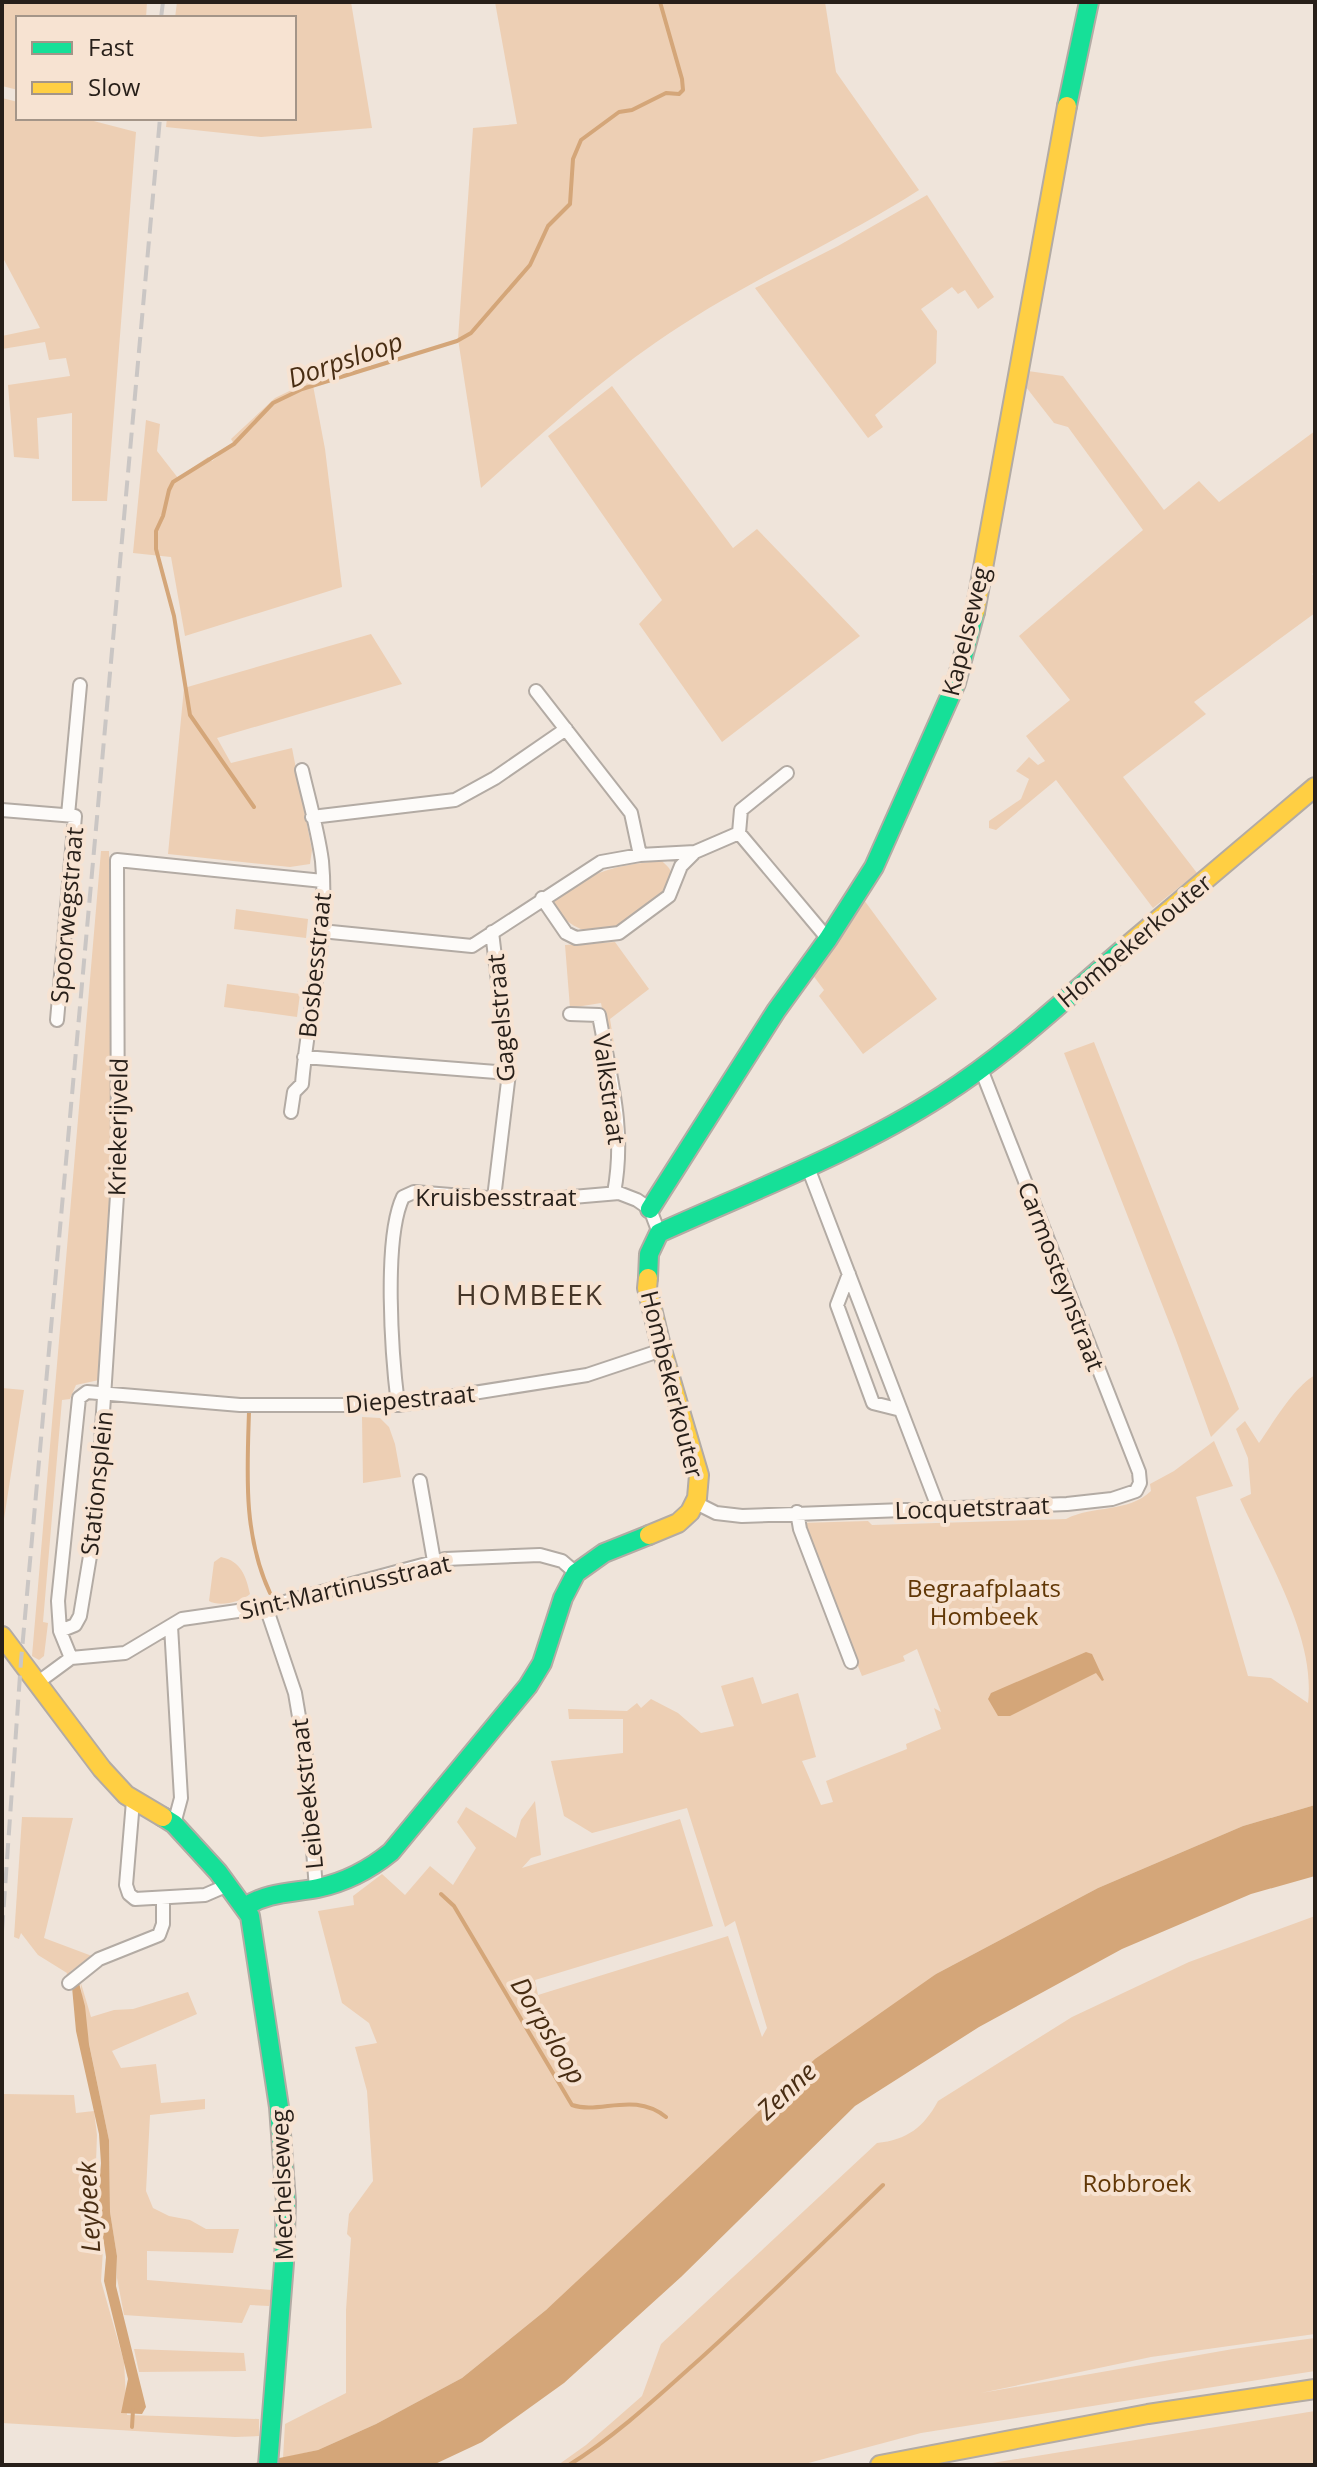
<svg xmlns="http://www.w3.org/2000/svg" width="1317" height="2467" font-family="'Open Sans',sans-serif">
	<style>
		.green { fill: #edcfb4 }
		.water { fill: #d4a679 }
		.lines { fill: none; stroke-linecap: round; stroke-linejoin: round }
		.stream { stroke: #d4a679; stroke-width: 4 }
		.street-casing { stroke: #b3aba4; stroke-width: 16 }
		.fast-casing { stroke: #b3aba4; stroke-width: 22 }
		.slow-casing { stroke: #b3aba4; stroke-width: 22 }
		.street { stroke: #fdfbf9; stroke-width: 12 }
		.fast { stroke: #16e098; stroke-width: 18 }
		.slow { stroke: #ffcf43; stroke-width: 18 }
		.rail { stroke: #cac6c4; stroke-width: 4; stroke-dasharray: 16 8; stroke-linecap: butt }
		.labels { text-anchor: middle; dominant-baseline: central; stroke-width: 8; stroke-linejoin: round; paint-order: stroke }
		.street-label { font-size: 24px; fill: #271f19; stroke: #f7e3d2 }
		.park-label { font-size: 24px; fill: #613706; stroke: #f7e3d2 }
		.water-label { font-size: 26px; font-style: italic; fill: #482d13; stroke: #f7e3d2 }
		.quarter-label { font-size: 28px; letter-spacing: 2px; fill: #463628; stroke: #f7e3d2 }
	</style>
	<rect width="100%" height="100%" fill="#efe4da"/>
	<!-- green -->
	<path class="green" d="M2,2h145l-1,16h-128v72l-16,-4z
		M177,2h174l21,126 -111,9 -95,-10 1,-9h127v-100h-119z
		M495,2h330l11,70 83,118c-86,55 -180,94 -264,153 -62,43 -118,95 -174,145l-23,-149 15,-211 44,-4z
		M2,98l16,4v16h64l54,14 -29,369h-35v-88l-35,5 2,41 -25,-2 -6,-72 62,-9 -4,-18 -17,2 -4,-18 -43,7v-13l38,-8 -38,-72z
		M927,195l67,102 -16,12 -13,-19 -7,4 -6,-7 -31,22 16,22 -1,32 -61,52 8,12 -15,11 -113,-150 83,-42z
		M1028,371l35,5 101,134 35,-29 20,21 96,-71v141l-3,2 3,3v36l-121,89 12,12 -83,63 74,96 -44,35 -97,-128 -60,50 -7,-2v-7l32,-22 8,-20 -13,-8 13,-14 9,8 7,-4 -19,-25 44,-36 -51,-64 124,-106 -75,-103 -14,-4 -28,-36z
		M312,380l13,69 17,138 -157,49 -14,-79 -38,-4 13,-133 14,4 -3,27 21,27 30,-21 4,4 22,-17 -3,-5 44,-41z
		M612,386l121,162 24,-19 103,107 -138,106 -83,-118 23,-24 -114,-164z
		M371,634l31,50 -185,54 14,25 61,-15 20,102 -2,14 -20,3 -122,-13 16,-166z
		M101,851h8l5,235 -3,122 -12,172 -23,5 -6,14 -8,1 -19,222 5,1 -4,33 -5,4 -7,-4z
		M662,861c5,5 10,8 9,15 -1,17 -15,24 -27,33 -7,6 -16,16 -25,20 -25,11 -52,-2 -65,-23l1,-9c42,-26 57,-32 107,-36z
		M861,896l76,103 -74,55 -44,-58 5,-6 -12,-16z
		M236,909l72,10 -2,19 -72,-9z
		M615,942l34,47 -39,30 4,25 -5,1 -8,-42 -31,5 -5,-63z
		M227,984l73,10 -3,23 -73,-10z
		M1094,1042l145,367 -28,28 -35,-97 -112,-287z
		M1315,1375v430l-72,21 -145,62 -162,86 -390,336 -84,68 -86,46 -58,26 -35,8 2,-34 61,-31v-83l5,-72 -4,-4 2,-20 24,-33 -6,-90 -12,-44 22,-4 -8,-20 -27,-20 -24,-92 36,-6 -1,-9 29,-22 23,21 25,-29 23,19 23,-37 -19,-26 9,-15 50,31 5,-18 14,-19 6,54 -10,3 -9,10 158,-49 33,107 -178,54 3,15 190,-59 34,101 5,-9 -32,-107 -10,6 -38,-119 -95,25 -28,-17 -13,-55 72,-8v-34h-54l-1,-10 59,2 10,-8 4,5 10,-9 27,14 23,20 33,-7 -13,-40 32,-9 9,27 36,-11 18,64 -14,4 19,44 12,-3 -7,-21 81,-32 -1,-5 35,-15 -7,-21 7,4 -24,-63 -14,7 2,5 -43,15 -62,-153 68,-2 4,4 194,-6c27,-14 62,-6 85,-28l-1,-7 24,-13 40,-30 19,45 -37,11 52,179 23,2 37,25c8,-66 -41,-144 -68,-204l11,-5 -3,-36 -12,-29 9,-8 14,22c14,-20 35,-56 56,-68z
		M2,1388l22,2 -22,142z
		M362,1417l18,1 9,9 6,17 6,33 -38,6z
		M221,1557c20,4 25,19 29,37 -8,8 -31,13 -41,7l5,-39z
		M22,1817l51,1 -29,120 48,18 -21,15 -5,6 1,-4 -29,-18 -17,-22 -2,6 -5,-2z
		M1315,1916v418l-164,23 -170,36 252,-44 82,-11v33l-394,62 -120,32h-243l28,-20 56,-49 19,-52 216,-201c30,-3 47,-16 61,-42l134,-84 117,-55z
		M80,1980l11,37 23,-7 19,-1 55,-17 9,22 -85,37 9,17 35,-4 5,39 44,-4v10l-55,6 -4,76 7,17 16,8 21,4 16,9h33l-6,24 -86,-2v29l125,10 -3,16 -19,-1 -8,18 -118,-8 -7,-37v-22l-7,-44 -1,-72 -23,-111z
		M2,2094l72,1 2,18 18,-2 3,24 -2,54 9,45 -3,47 23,81 3,53 132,4v17l-24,1 -233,-14z
		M134,2349l110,4 2,18 -107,1z
		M1315,2411v54h-335z"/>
	<!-- water -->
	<path class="water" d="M1086,1652l6,2 12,26 -2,1 -6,-8 -86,43h-12l-10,-17 3,-6z
		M1315,1805v71l-64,18 -129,55 -143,78 -124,79 -174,171 -117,106 -82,59 -49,23h-188l73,-15 58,-26 86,-46 84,-68 269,-251 121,-85 162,-86 145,-62z
		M79,1983l6,23 4,38 20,96 1,72 7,44 -1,30 30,121 -4,7 -21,-1 7,-34 -24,-98 2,-24 -8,-56 3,-38 -2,-29 -23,-103 -4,-44z"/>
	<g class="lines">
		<!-- stream -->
		<path class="stream" d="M254,807l-64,-92 -16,-99 -18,-67v-18l7,-15 6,-26 4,-8 61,-38 39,-41 29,-14 155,-48 14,-8 59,-68 18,-39 22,-22 3,-45 8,-19 38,-28 13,-2 34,-17 13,1 4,-4 -1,-11 -22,-77
			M249,1412c-2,62 -6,123 21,181
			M441,1894l13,12 118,199c28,10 61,-14 94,12
			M132,2427l1,-17
			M569,2465c45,-28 84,-64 123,-99 66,-59 128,-120 191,-181"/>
		<defs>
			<path id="street" d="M536,691l95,122 9,42
				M2,810l73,6 -18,204
				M68,815l12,-130
				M312,817l143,-17 40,-22 71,-49
				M739,833l2,-23 46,-37
				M542,898l24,35 10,5 43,-5 50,-37 12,-30 14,-14
				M321,931l151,15 129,-84 39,-7 55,-3 44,-19 89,106
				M492,932l17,141 -15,125
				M570,1014l29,1c11,62 27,114 15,178
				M304,1057l205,16
				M291,1112l3,-20 8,-8c6,-73 27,-149 20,-223 -4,-30 -13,-61 -20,-91
				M807,1165l131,342
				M849,1274l-12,31 36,98 28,7
				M398,1405c-6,-48 -15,-166 5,-208l11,-5 112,9 93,-8 18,7 13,9 9,24
				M420,1481l14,80
				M696,1503l20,10 26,3 325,-12 45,-5 24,-8 4,-8 -1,-11 -158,-403
				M797,1512l3,17 51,133
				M266,1607l29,86 11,65 10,131
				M171,1626l10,172 -7,26
				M60,1631l15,-6 5,-9 14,-84 4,-42 20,-310 -1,-320 206,21
				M71,1658l-11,-27 -2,-30 21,-203 8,-6 153,13h158l189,-30 75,-25
				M71,1658l54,-5 57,-34 84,-12 179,-48 95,-4 22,6 14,12
				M37,1683l34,-25
				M133,1801l-7,84 3,9 6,5 70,-4 23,-10
				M69,1983l30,-24 60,-24 4,-11v-25"/>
			<path id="fast" d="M1067,106l22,-104
				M650,1209l126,-198 52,-72 46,-72 82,-184 19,-71
				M648,1278l1,-24 10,-21c95,-43 196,-81 284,-138 66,-42 124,-98 184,-149
				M163,1817l11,7 44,48 32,44 29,191 7,95 -2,61 -16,202
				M245,1907c22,-15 47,-14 73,-19 28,-6 51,-18 73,-36l137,-166 14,-23 21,-65 13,-25 28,-20 45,-18"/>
			<path id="slow" d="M975,612l92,-506
				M1127,946l188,-159
				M648,1278l-1,10 15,62 37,125 -2,23 -7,14 -12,11 -29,12
				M2,1636l100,133 24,26 37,22
				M880,2465l268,-51 167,-25"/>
		</defs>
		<!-- street casing -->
		<use href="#street" class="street-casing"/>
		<!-- fast casing -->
		<use href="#fast" class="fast-casing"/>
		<!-- slow casing -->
		<use href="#slow" class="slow-casing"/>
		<!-- street -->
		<use href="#street" class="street"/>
		<!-- fast -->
		<use href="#fast" class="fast"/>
		<!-- slow -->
		<use href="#slow" class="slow"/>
		<!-- rail -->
		<path class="rail" d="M161,18l2,-16
			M2,1931l19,-270 139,-1543"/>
	</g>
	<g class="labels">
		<!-- street labels -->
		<g class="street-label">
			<text transform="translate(965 631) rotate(-76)">Kapelseweg</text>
			<text transform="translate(66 915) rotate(-85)">Spoorwegstraat</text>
			<text transform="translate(1134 940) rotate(-40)">Hombekerkouter</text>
			<text transform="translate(314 965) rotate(-84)">Bosbesstraat</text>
			<text transform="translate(500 1018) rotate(-95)">Gagelstraat</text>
			<text transform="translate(610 1089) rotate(82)">Valkstraat</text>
			<text transform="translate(117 1127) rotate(-89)">Kriekerijveld</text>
			<text x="496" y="1196">Kruisbesstraat</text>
			<text transform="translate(1062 1276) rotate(69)">Carmosteynstraat</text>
			<text transform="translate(673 1384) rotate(76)">Hombekerkouter</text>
			<text transform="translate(410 1398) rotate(-5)">Diepestraat</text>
			<text transform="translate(96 1483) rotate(-84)">Stationsplein</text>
			<text transform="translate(972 1507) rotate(-2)">Locquetstraat</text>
			<text transform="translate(345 1586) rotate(-13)">Sint-Martinusstraat</text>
			<text transform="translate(306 1794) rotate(-96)">Leibeekstraat</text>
			<text transform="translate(281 2185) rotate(-92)">Mechelseweg</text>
		</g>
		<!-- park labels -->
		<g class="park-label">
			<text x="984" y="1587">Begraafplaats<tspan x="984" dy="28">Hombeek</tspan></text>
			<text x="1137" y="2182">Robbroek</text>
		</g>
		<!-- water labels -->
		<g class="water-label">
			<text transform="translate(345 359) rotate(-19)">Dorpsloop</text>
			<text transform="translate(549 2030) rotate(59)">Dorpsloop</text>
			<text transform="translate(786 2090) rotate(-43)">Zenne</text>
			<text transform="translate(88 2207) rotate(-93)">Leybeek</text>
		</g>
		<!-- quarter labels -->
		<g class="quarter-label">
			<text x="530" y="1294">HOMBEEK</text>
		</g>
	</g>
	<!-- border -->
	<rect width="1317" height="2467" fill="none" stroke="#271f19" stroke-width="8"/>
	<!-- legend -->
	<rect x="16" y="16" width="280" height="104" fill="#f7e3d2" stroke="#a49588" stroke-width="2"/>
	<rect x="32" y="42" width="40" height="12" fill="#16e098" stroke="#a49588" stroke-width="2"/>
	<text x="88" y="56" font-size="24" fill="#271f19">Fast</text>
	<rect x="32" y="82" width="40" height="12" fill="#ffcf43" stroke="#a49588" stroke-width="2"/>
	<text x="88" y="96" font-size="24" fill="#271f19">Slow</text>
</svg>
